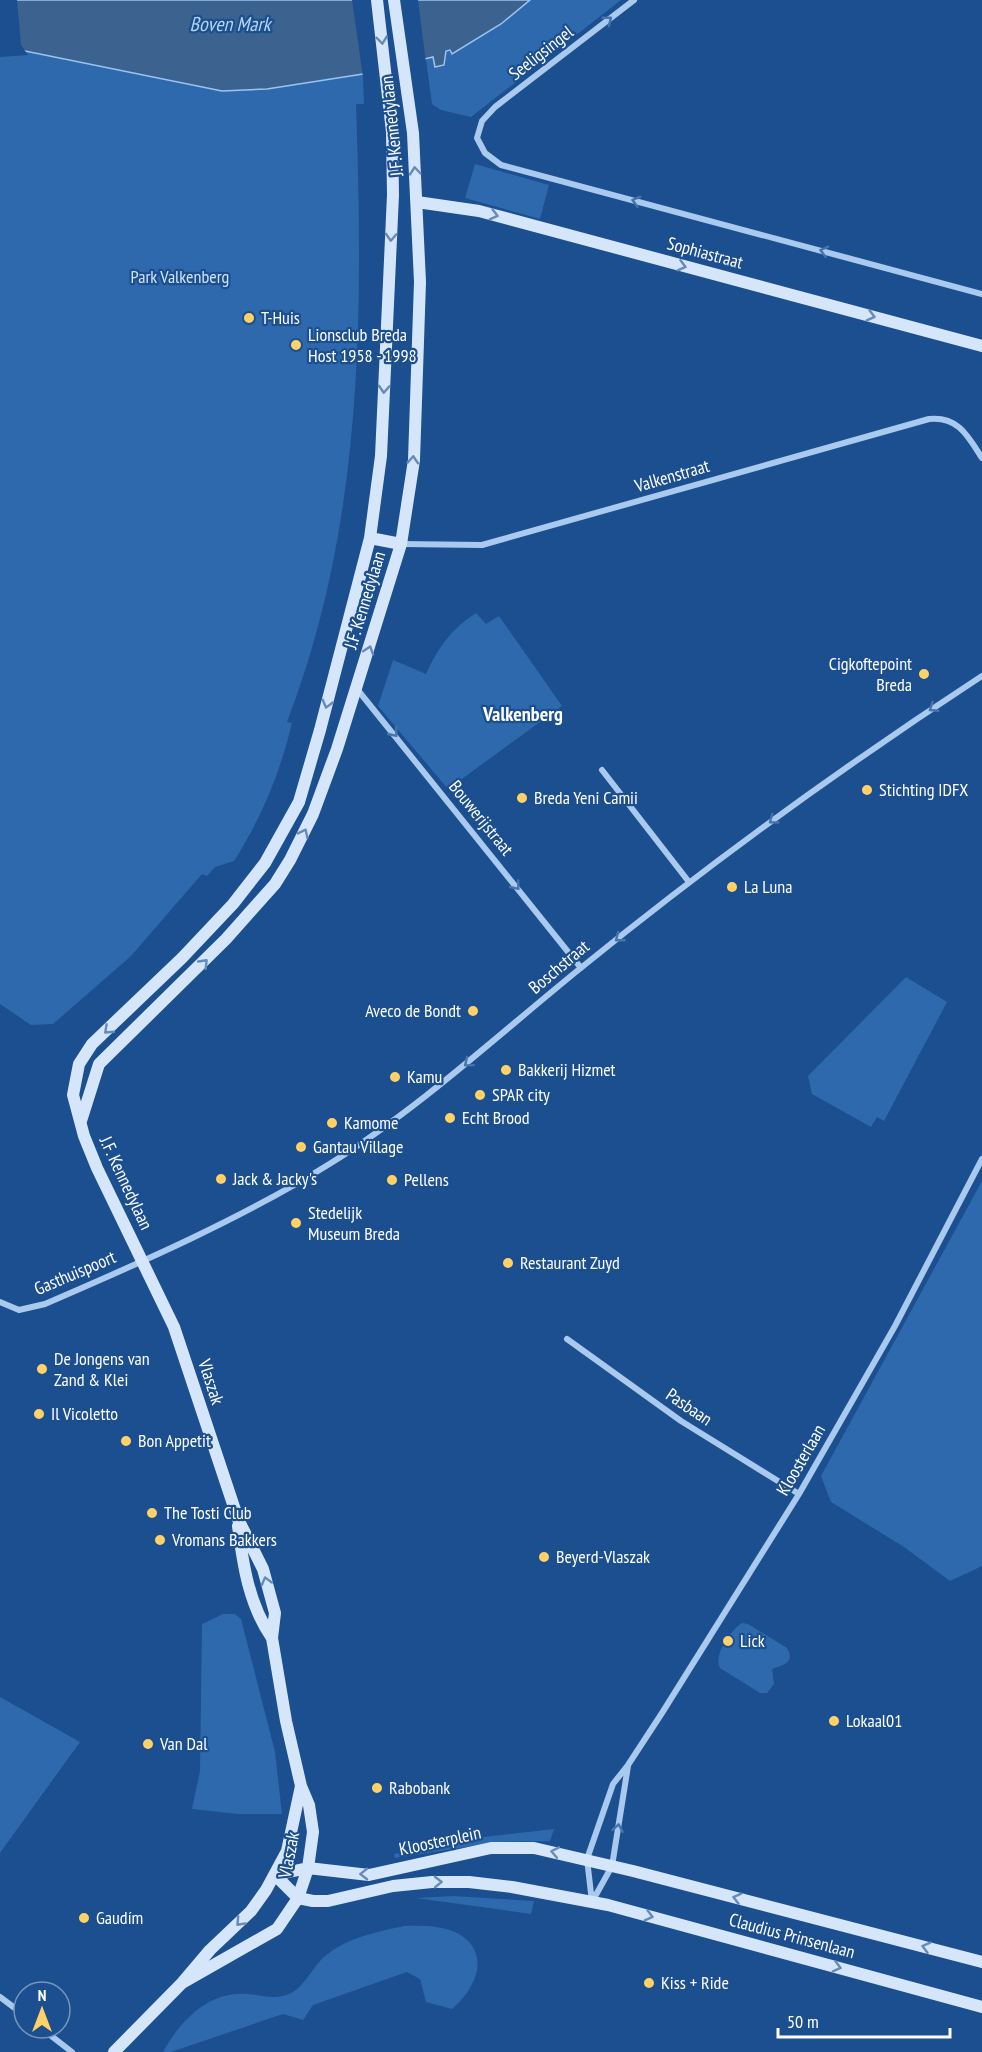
<svg xmlns="http://www.w3.org/2000/svg" width="982" height="2052" font-family="'PT Sans Narrow',sans-serif">
  <rect width="100%" height="100%" fill="#1b4f8f"/>
  <path fill="#2e69ad" d="M530,0H621L471,117L441,110L432,104L426,60L450,50L452,54L501,24Z
    M25,51L222,91L267,89L363,74L364,104H356C363,315 364,522 287,722L292,723C280,773 262,817 234,861L215,867L207,876L202,874L131,956L53,1024L31,1025L0,1004V54Z
    M475,164L549,185L540,219L465,198Z
    M476,613L486,624L499,616L562,706L448,789L378,706L393,660L426,674C437,649 452,628 476,613Z
    M906,977L947,1002L884,1121L877,1117L871,1127L812,1094L808,1076Z
    M982,1181V1566L950,1581L904,1547L831,1502L821,1476Z
    M223,1614H235L241,1619L275,1752L282,1814H238L192,1809L200,1771L202,1624Z
    M742,1623L748,1624L787,1648C795,1662 785,1665 772,1669L774,1684L767,1693H760L720,1668C713,1655 731,1630 742,1623Z
    M0,1697L80,1742L0,1853Z
    M554,1829L550,1841L500,1842L395,1858L394,1854L465,1839Z
    M453,1896L534,1901L531,1914L416,1898Z
    M404,1926C423,1925 452,1925 467,1940C490,1962 471,1993 452,2009L426,2002L420,1979L407,1972L313,2005L303,2020L283,2014L171,2052H163C181,2020 208,1991 248,1994C261,1995 276,2000 289,1994C302,1989 311,1971 320,1961C341,1939 376,1932 404,1926Z"/>
  <path fill="#3c6290" stroke="#9cc4f0" stroke-width="1.5" d="M0,0H530L501,24L452,54L450,50L446,51L444,65L435,67L433,57L363,74L267,89L222,91L25,51L0,54Z"/>
  <path fill="#1b4f8f" d="M0,0H17L21,45L28,55L0,57Z
    M352,0H418L426,63L363,77Z"/>
  <g fill="none" stroke-linecap="round" stroke-linejoin="round">
    <path stroke="#a9c9ee" stroke-width="6" d="M634,0L495,107L482,121L477,138L485,153L501,165L982,294
      M401,544L482,545L929,419C958,416 968,436 982,458
      M357,689L581,968
      M602,770L689,882
      M0,1302L19,1310L45,1304C140,1263 243,1218 331,1163C421,1107 499,1034 582,967C710,863 844,766 982,676
      M567,1339L681,1421L799,1494
      M592,1902L587,1859L613,1784L628,1765L662,1713L799,1494L895,1326L982,1159
      M592,1902L612,1866L628,1766
      M0,1997L24,2015
      M41,2028L72,2052"/>
    <path stroke="#d6e6fa" stroke-width="12" d="M417,202L479,211L982,346
      M370,538L401,544
      M81,1121L99,1064L226,939L275,884L290,860L313,814L337,749L401,544L414,460L420,282L413,133L394,0
      M238,1526C243,1565 249,1605 272,1638
      M275,1875L298,1898L313,1901H328L393,1886L432,1882H469L512,1887L608,1905L982,2007
      M275,1875L308,1868L369,1875L491,1848H534L633,1871L982,1962
      M182,1983L277,1929L298,1898L308,1868L313,1832L309,1805L301,1786L286,1721L272,1638L275,1613L263,1569L238,1519L174,1327L97,1168L84,1136L73,1095L79,1064L92,1044L182,958L233,904L265,863L299,802L320,730L370,538L381,456L393,195L392,132L377,0
      M114,2052L182,1983L210,1950L251,1911L266,1890L287,1851L301,1786"/>
  </g>
  <defs><path id="oneway-chevron" d="M-2-3.5L2.5 0L-2 3.5" fill="none" stroke-width="1.6" stroke-linecap="round" stroke-linejoin="round" transform="scale(1.5)"/></defs>
  <g stroke="#4674ac">
    <use href="#oneway-chevron" transform="translate(608 20) rotate(-38)"/>
    <use href="#oneway-chevron" transform="translate(636 201) rotate(-165)"/>
    <use href="#oneway-chevron" transform="translate(824 251) rotate(-165)"/>
    <use href="#oneway-chevron" transform="translate(933 708) rotate(147)"/>
    <use href="#oneway-chevron" transform="translate(394 733) rotate(51)"/>
    <use href="#oneway-chevron" transform="translate(773 820) rotate(144)"/>
    <use href="#oneway-chevron" transform="translate(516 886) rotate(51)"/>
    <use href="#oneway-chevron" transform="translate(619 938) rotate(142)"/>
    <use href="#oneway-chevron" transform="translate(468 1063) rotate(140)"/>
    <use href="#oneway-chevron" transform="translate(618 1828) rotate(-80)"/>
  </g>
  <g stroke="#668bba">
    <use href="#oneway-chevron" transform="translate(382 40) rotate(83)"/>
    <use href="#oneway-chevron" transform="translate(415 171) rotate(-95)"/>
    <use href="#oneway-chevron" transform="translate(494 215) rotate(15)"/>
    <use href="#oneway-chevron" transform="translate(391 237) rotate(93)"/>
    <use href="#oneway-chevron" transform="translate(682 266) rotate(15)"/>
    <use href="#oneway-chevron" transform="translate(871 316) rotate(15)"/>
    <use href="#oneway-chevron" transform="translate(384 389) rotate(93)"/>
    <use href="#oneway-chevron" transform="translate(413 460) rotate(-86)"/>
    <use href="#oneway-chevron" transform="translate(369 650) rotate(-72)"/>
    <use href="#oneway-chevron" transform="translate(327 704) rotate(105)"/>
    <use href="#oneway-chevron" transform="translate(304 833) rotate(-64)"/>
    <use href="#oneway-chevron" transform="translate(204 963) rotate(-46)"/>
    <use href="#oneway-chevron" transform="translate(108 1030) rotate(137)"/>
    <use href="#oneway-chevron" transform="translate(266 1581) rotate(-105)"/>
    <use href="#oneway-chevron" transform="translate(555 1852) rotate(-169)"/>
    <use href="#oneway-chevron" transform="translate(364 1874) rotate(179)"/>
    <use href="#oneway-chevron" transform="translate(438 1882) rotate(-1)"/>
    <use href="#oneway-chevron" transform="translate(737 1898) rotate(-165)"/>
    <use href="#oneway-chevron" transform="translate(649 1916) rotate(15)"/>
    <use href="#oneway-chevron" transform="translate(240 1922) rotate(133)"/>
    <use href="#oneway-chevron" transform="translate(926 1947) rotate(-165)"/>
    <use href="#oneway-chevron" transform="translate(837 1967) rotate(15)"/>
  </g>
  <g fill="#ffd166" stroke="#1b4f8f" stroke-width="2">
    <circle cx="249" cy="318" r="6"/>
    <circle cx="296" cy="345" r="6"/>
    <circle cx="924" cy="674" r="6"/>
    <circle cx="867" cy="790" r="6"/>
    <circle cx="522" cy="798" r="6"/>
    <circle cx="732" cy="887" r="6"/>
    <circle cx="473" cy="1011" r="6"/>
    <circle cx="506" cy="1070" r="6"/>
    <circle cx="395" cy="1077" r="6"/>
    <circle cx="480" cy="1095" r="6"/>
    <circle cx="450" cy="1118" r="6"/>
    <circle cx="332" cy="1123" r="6"/>
    <circle cx="301" cy="1147" r="6"/>
    <circle cx="221" cy="1179" r="6"/>
    <circle cx="392" cy="1180" r="6"/>
    <circle cx="296" cy="1223" r="6"/>
    <circle cx="508" cy="1263" r="6"/>
    <circle cx="42" cy="1369" r="6"/>
    <circle cx="39" cy="1414" r="6"/>
    <circle cx="126" cy="1441" r="6"/>
    <circle cx="152" cy="1513" r="6"/>
    <circle cx="160" cy="1540" r="6"/>
    <circle cx="544" cy="1557" r="6"/>
    <circle cx="728" cy="1641" r="6"/>
    <circle cx="834" cy="1721" r="6"/>
    <circle cx="148" cy="1744" r="6"/>
    <circle cx="377" cy="1788" r="6"/>
    <circle cx="84" cy="1918" r="6"/>
    <circle cx="649" cy="1983" r="6"/>
  </g>
  <g text-anchor="middle" stroke-width="4.5" stroke-linejoin="round" paint-order="stroke">
    <g font-size="18" fill="#fff" stroke="#1b4f8f">
      <text transform="translate(541 53) rotate(-38)" y="6">Seeligsingel</text>
      <text transform="translate(392 126) rotate(-96)" y="6">J.F. Kennedylaan</text>
      <text transform="translate(705 253) rotate(15)" y="6">Sophiastraat</text>
      <text transform="translate(672 476) rotate(-16)" y="6">Valkenstraat</text>
      <text transform="translate(365 600) rotate(-73)" y="6">J.F. Kennedylaan</text>
      <text transform="translate(481 818) rotate(51)" y="6">Bouwerijstraat</text>
      <text transform="translate(559 967) rotate(-40)" y="6">Boschstraat</text>
      <text transform="translate(126 1183) rotate(65)" y="6">J.F. Kennedylaan</text>
      <text transform="translate(75 1273) rotate(-23)" y="6">Gasthuispoort</text>
      <text transform="translate(211 1382) rotate(72)" y="6">Vlaszak</text>
      <text transform="translate(689 1407) rotate(34)" y="6">Pasbaan</text>
      <text transform="translate(801 1460) rotate(-60)" y="6">Kloosterlaan</text>
      <text transform="translate(440 1841) rotate(-12)" y="6">Kloosterplein</text>
      <text transform="translate(289 1855) rotate(-79)" y="6">Vlaszak</text>
      <text transform="translate(792 1936) rotate(15)" y="6">Claudius Prinsenlaan</text>
    </g>
    <g font-size="18" fill="#cfe3fa" stroke="#1b4f8f">
      <text x="180" y="283">Park Valkenberg</text>
    </g>
    <g font-size="18" fill="#fff" stroke="#1b4f8f" text-anchor="start">
      <text x="261" y="324">T-Huis</text>
      <text x="308" y="341">Lionsclub Breda<tspan x="308" dy="21">Host 1958 - 1998</tspan></text>
      <text x="912" y="670" text-anchor="end">Cigkoftepoint<tspan x="912" dy="21">Breda</tspan></text>
      <text x="879" y="796">Stichting IDFX</text>
      <text x="534" y="804">Breda Yeni Camii</text>
      <text x="744" y="893">La Luna</text>
      <text x="461" y="1017" text-anchor="end">Aveco de Bondt</text>
      <text x="518" y="1076">Bakkerij Hizmet</text>
      <text x="407" y="1083">Kamu</text>
      <text x="492" y="1101">SPAR city</text>
      <text x="462" y="1124">Echt Brood</text>
      <text x="344" y="1129">Kamome</text>
      <text x="313" y="1153">Gantau Village</text>
      <text x="233" y="1185">Jack &amp; Jacky's</text>
      <text x="404" y="1186">Pellens</text>
      <text x="308" y="1219">Stedelijk<tspan x="308" dy="21">Museum Breda</tspan></text>
      <text x="520" y="1269">Restaurant Zuyd</text>
      <text x="54" y="1365">De Jongens van<tspan x="54" dy="21">Zand &amp; Klei</tspan></text>
      <text x="51" y="1420">Il Vicoletto</text>
      <text x="138" y="1447">Bon Appetit</text>
      <text x="164" y="1519">The Tosti Club</text>
      <text x="172" y="1546">Vromans Bakkers</text>
      <text x="556" y="1563">Beyerd-Vlaszak</text>
      <text x="740" y="1647">Lick</text>
      <text x="846" y="1727">Lokaal01</text>
      <text x="160" y="1750">Van Dal</text>
      <text x="389" y="1794">Rabobank</text>
      <text x="96" y="1924">Gaudím</text>
      <text x="661" y="1989">Kiss + Ride</text>
    </g>
    <g font-size="20" font-style="italic" fill="#b5d3f5" stroke="#1b4f8f">
      <text x="230" y="31">Boven Mark</text>
    </g>
    <g font-size="20" font-weight="bold" fill="#fff" stroke="#1b4f8f">
      <text x="523" y="721">Valkenberg</text>
    </g>
  </g>
  <g transform="translate(42 2010)"><circle r="28" fill="#1b4f8f" stroke="#7695bc" stroke-width="1.5"/>
  <path d="M0-4.5L10 22L0 15L-10 22Z" fill="#ffd166"/>
  <text y="-9" font-size="16" font-weight="bold" text-anchor="middle" fill="#ffffff">N</text>
  </g>
  <path d="M778 2028v9h172v-9" fill="none" stroke="#ffffff" stroke-width="3"/>
  <text x="787" y="2028" font-size="18" fill="#ffffff" stroke="#1b4f8f" stroke-width="4.5" paint-order="stroke">50 m</text>
</svg>
